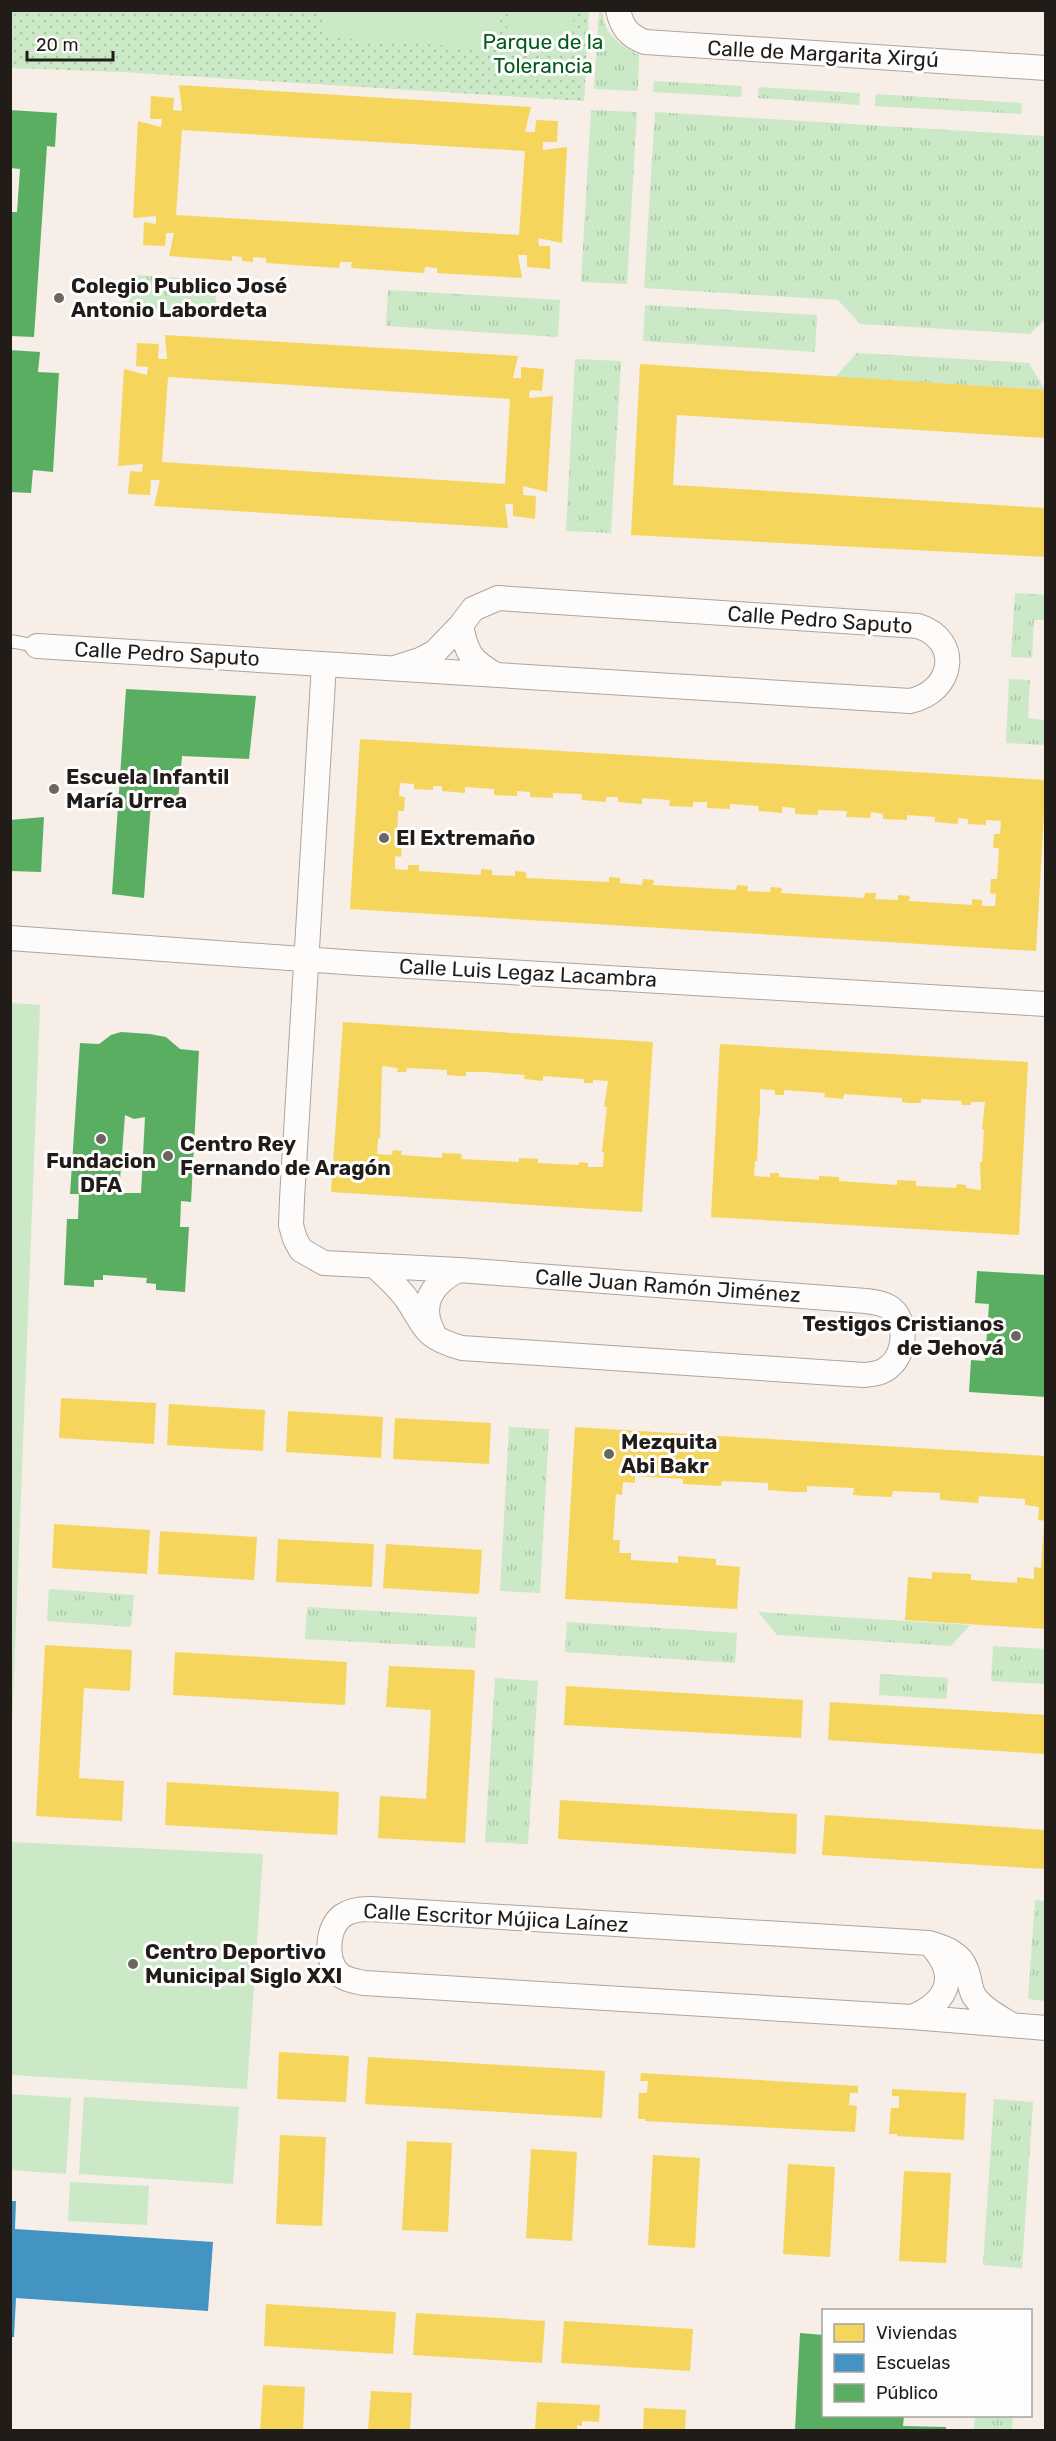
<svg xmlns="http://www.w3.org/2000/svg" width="1056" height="2441" font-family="Rubik,sans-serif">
  <defs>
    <pattern id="grass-tufts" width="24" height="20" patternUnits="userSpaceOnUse" patternTransform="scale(1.5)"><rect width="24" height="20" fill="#cbe9c6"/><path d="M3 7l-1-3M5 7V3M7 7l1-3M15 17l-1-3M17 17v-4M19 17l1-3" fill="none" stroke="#aec7a9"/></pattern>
    <pattern id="park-dots" width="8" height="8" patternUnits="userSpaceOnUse" patternTransform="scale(1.5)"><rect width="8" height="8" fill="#cbe9c6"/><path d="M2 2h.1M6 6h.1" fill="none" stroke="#aec7a9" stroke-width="1.8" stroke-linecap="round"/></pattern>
  </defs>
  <rect width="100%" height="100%" fill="#f6eee7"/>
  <path fill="url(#grass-tufts)" d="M599,11H603C602,33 621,46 639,55L638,91L594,89Z
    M654,81L742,86L741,97L653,92Z
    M759,87L860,93L859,105L758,98Z
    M876,94L1022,103L1021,114L875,106Z
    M591,110L637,112L627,284L581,282Z
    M655,112L1045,136V320L1030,334L860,324L838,300L644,288Z
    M131,275L217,280L215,315L128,310Z
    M388,290L560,300L558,337L386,326Z
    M645,305L817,315L815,352L643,341Z
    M857,353L1029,363L1045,390L835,377Z
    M575,359L621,361L611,533L566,531Z
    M1015,593L1045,595V620H1034L1032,658L1011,657Z
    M1009,679L1030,680L1028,718L1045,720V745L1006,743Z
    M509,1427L549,1429L540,1593L500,1591Z
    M49,1589L134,1595L131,1627L47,1621Z
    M307,1607L477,1617L475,1648L305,1639Z
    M758,1612L970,1625L951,1646L777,1635Z
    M567,1622L737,1633L735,1663L565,1652Z
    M993,1646L1045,1649V1684L991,1681Z
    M880,1674L948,1678L946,1699L879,1695Z
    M495,1678L538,1681L528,1844L485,1842Z
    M1035,1900L1045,1901V2001L1028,1999Z
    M994,2099L1033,2102L1022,2268L983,2265Z
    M975,2416H1013L1012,2430H974Z"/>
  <path fill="url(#park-dots)" d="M11,11H589L584,101L122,72L11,68Z"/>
  <path fill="#cbe9c6" d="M323,11H501L498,49L322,37Z
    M508,11H574L571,54L506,49Z
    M11,1003L40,1005L11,1752L10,1003Z
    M11,1842L263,1854L247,2089L11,2075Z
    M10,2094L71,2098L66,2174L11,2170Z
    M84,2097L239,2107L233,2184L79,2174Z
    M70,2182L149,2186L147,2225L68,2221Z"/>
  <path fill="#f6d55c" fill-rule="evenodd" d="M179,85L531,107L525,132H535L536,120L558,121L557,142H543V150L567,147L562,243L538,238L539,246H550V269L527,267V255H518L522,278L437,273V268L425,267L424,273L351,268L352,262H340L339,268L266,263V258L253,257V262L242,261V257L232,256V261L169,256L174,233H166L165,246L143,245L144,222L156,224V216L133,218L138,121L161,127L162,119H150L151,96L174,98L173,110L182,111ZM182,130L525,151L519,235L176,215Z
    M165,335L518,356L513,378H521V367L544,369L542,391L530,390L529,398L553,396L547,492L523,486V495L536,496L535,519L513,516V504H505L508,528L154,506L160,480H151L150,495L128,494L130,471L142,472L143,464L118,466L124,369L147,375L148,367L136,366L137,343L159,344L158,359H167ZM168,377L510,399L505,484L162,462Z
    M640,364L1046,390V438L677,415L673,485L1046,508V557L631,535Z
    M360,739L1046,780L1036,951L350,909ZM400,783L414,784V789L433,790V786H442V791L465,793V787L494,789V795L517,796V791L530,792V797L553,798V793L582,794V800L606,802V797H618V802L642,804V798L670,800L669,806L693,807V802H707V808L730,809V804L759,806L758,811L782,813V807L795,808V814L818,815V810L847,811L846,817L870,818L871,812L883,814V819L907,820V815L935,817V822L958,824V818L968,819V824L986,825V820L1001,821L1000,834H994L993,848H999L997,879H991L990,893L996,894L995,906H982V900L972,899V905L909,901L910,896L898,895V900L875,899L876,893H865L864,898L781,893L782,888L771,887L770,892L747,891L748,886L737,885L736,890L653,885L654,880L643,879L642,885L620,883V878L609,877V882L526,878V872L515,871V876L492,875V870L481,869V875L419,871V865H408V870L395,869V856L401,857L402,842H397L398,811H404L405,797L399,796Z
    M343,1022L653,1042L642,1212L331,1192ZM382,1066L398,1068L397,1072H406L407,1068L447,1070V1075L460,1076H466V1072H485L525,1075L524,1079L543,1081V1076L584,1079V1083H593V1080L608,1081L604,1107H607L602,1152H604L603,1167H588V1163L579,1162V1165L538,1163V1159L519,1158V1162L461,1159L462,1154L442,1153V1158L401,1155L402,1151L393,1150L392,1155L377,1154L378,1138L380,1139Z
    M720,1044L1028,1062L1019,1235L711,1217ZM760,1089L775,1090V1095H784V1090L825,1093L824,1097L843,1099L844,1094L902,1098V1102L908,1103H921V1099L962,1101L961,1105H971V1102H985L982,1129L984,1130L982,1162H980L981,1190L966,1188V1185L957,1184L956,1188L916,1186V1181L897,1180V1185L839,1181V1177L819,1176V1180L779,1177V1173H770V1177L754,1176L755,1161H757L759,1116H760Z
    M61,1398L156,1403L154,1444L59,1438Z
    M169,1404L265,1410L263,1451L167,1445Z
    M288,1411L383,1417L381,1458L286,1452Z
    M395,1418L491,1423L489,1464L393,1459Z
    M575,1427L1046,1456V1521L1038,1520L1039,1507L1025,1505V1499L979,1496L978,1503L940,1500V1493L893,1491L892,1497L866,1496L853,1495L854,1488L807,1486V1492H794L768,1490V1483L722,1481L721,1486L683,1484V1479L635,1476V1483L623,1482L622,1495L616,1494L613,1540H620L619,1553H631V1560L678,1563V1556L704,1558L716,1559V1565L740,1567L737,1609L565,1599Z
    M1044,1523H1046V1629L905,1620L908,1577L932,1579V1572L971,1574V1580L1017,1583V1577L1034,1579V1567L1041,1568Z
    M54,1524L150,1530L147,1574L52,1568Z
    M160,1531L257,1537L254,1580L158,1574Z
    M278,1539L374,1544L372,1587L276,1582Z
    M386,1544L482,1550L479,1594L383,1588Z
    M45,1645L132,1650L130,1691L84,1688L79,1778L124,1781L122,1821L36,1816Z
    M175,1652L347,1662L345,1705L173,1695Z
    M389,1666L475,1670L465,1843L378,1838L380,1796L426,1799L431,1710L386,1707Z
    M566,1686L803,1700L801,1738L564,1725Z
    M830,1702L1046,1715V1754L828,1740Z
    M167,1782L339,1792L337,1835L165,1825Z
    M560,1800L797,1814L796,1854L558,1839Z
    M825,1815L1046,1830V1869L822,1855Z
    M279,2052L349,2056L346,2102L277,2099Z
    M368,2057L605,2071L602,2118L365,2104Z
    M641,2073L858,2086V2093H850L849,2105L857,2106L855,2132L645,2121V2119H638L639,2093H647L648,2081H640Z
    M892,2089L966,2093L964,2140L897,2136V2134H889L891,2108H899V2096H892Z
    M280,2135L326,2137L322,2226L276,2224Z
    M407,2141L452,2143L448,2232L402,2230Z
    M531,2149L577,2152L572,2241L526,2238Z
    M653,2155L700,2158L695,2248L648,2245Z
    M788,2164L835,2167L830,2257L783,2254Z
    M904,2171L951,2173L946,2263L899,2261Z
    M266,2304L396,2312L393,2354L264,2346Z
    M416,2313L545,2321L542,2363L413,2355Z
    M564,2321L693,2329L690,2371L561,2363Z
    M263,2385L305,2387L303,2430H260Z
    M371,2391L412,2393L410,2430H368Z
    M537,2402L600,2405L599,2422L582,2421V2426L577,2425V2430H535Z
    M644,2408L686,2410L685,2430H643Z"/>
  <path fill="#4393c3" d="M10,2201H16L15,2229L213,2242L208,2311L16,2298L14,2337H10Z"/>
  <path fill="#5aae61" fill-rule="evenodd" d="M10,110L57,113L55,147L47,146L34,337L10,336V212H17L20,169L10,168Z
    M10,350L40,352L38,372L59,373L53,472L33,470L31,493L10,492Z
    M126,689L256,696L249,759L182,756L178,802H151L144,898L112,894Z
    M44,817L41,872L10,871V820Z
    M121,1032L150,1034L166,1037L180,1049L199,1051L191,1202L181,1201L180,1227H189L185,1292L156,1290V1284L146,1283L147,1278L103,1275V1280H94V1287L64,1285L67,1219H78L79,1194H70L80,1043L99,1044L111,1035ZM125,1115L134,1119L145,1117L141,1193H119Z
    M977,1271L1046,1275L1044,1345H1046V1397L969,1392L971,1360L985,1361L989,1304L975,1303Z
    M800,2333L824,2335V2416H904L903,2426L946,2427V2430H795Z"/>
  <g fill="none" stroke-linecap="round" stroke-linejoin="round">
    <g stroke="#aba5a0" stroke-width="14">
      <path id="service" d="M10,641L37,646"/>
    </g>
    <g stroke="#aba5a0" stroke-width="26">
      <path id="minor" d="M618,10C622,28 629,36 645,42L1046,68
        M461,625C466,653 471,661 496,675
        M37,646L910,701C954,692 962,640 918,626L498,598L473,609L461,625L435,652L420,660L395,668
        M324,664L292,1199L291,1225L295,1239L301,1250L324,1263L459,1270L866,1301C874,1302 882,1303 889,1307C908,1319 906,1353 890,1366C883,1373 874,1374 864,1375L462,1348C422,1337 426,1327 406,1298C397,1286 387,1277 376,1267
        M10,938L358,963L1046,1004
        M433,1332C418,1304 433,1282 459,1270
        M912,2017C950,2001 959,1974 929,1943
        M1012,2025C999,2017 983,2009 974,1996C969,1987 970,1978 966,1969C961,1953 943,1947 929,1943L370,1909C360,1909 350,1910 342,1916C327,1928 325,1959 338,1973C345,1980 355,1981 364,1983L912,2017L1046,2028"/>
    </g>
    <use href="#service" stroke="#fefcfb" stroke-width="12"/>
    <use href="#minor" stroke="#fefcfb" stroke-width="24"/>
  </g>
  <g fill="#6c6660" stroke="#fdfdfd" stroke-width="2">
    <circle cx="59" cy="298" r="6"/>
    <circle cx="54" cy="789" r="6"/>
    <circle cx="384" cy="838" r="6"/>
    <circle cx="101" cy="1139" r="6"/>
    <circle cx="168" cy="1156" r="6"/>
    <circle cx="1016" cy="1336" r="6"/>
    <circle cx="609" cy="1454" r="6"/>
    <circle cx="133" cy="1964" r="6"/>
  </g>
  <g text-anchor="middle" stroke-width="6" stroke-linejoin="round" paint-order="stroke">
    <g font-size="21" fill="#035b1a" stroke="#fdfdfd">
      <text x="543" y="49">Parque de la<tspan x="543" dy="24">Tolerancia</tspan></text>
    </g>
    <g font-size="21" fill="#211c18" stroke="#fdfdfd">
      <text transform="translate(823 54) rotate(3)" y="7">Calle de Margarita Xirgú</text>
      <text transform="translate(820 620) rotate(4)" y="7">Calle Pedro Saputo</text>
      <text transform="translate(167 654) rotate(3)" y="7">Calle Pedro Saputo</text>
      <text transform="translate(528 973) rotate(3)" y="7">Calle Luis Legaz Lacambra</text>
      <text transform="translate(668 1286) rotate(4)" y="7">Calle Juan Ramón Jiménez</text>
      <text transform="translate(496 1918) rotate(3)" y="7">Calle Escritor Mújica Laínez</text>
    </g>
    <g font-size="21" font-weight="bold" fill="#211c18" stroke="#fdfdfd" text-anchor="start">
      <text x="71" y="293">Colegio Publico José<tspan x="71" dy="24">Antonio Labordeta</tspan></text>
      <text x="66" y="784">Escuela Infantil<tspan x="66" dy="24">María Urrea</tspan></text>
      <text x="396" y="845">El Extremaño</text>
      <text x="180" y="1151">Centro Rey<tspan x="180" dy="24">Fernando de Aragón</tspan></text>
      <text x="101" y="1168" text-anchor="middle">Fundacion<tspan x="101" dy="24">DFA</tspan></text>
      <text x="1004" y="1331" text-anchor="end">Testigos Cristianos<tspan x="1004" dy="24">de Jehová</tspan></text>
      <text x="621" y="1449">Mezquita<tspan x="621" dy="24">Abi Bakr</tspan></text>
      <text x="145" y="1959">Centro Deportivo<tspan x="145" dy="24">Municipal Siglo XXI</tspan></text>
    </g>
  </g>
  <rect width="1056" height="2441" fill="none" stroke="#211c18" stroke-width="24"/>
  <rect x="822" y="2309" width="210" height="108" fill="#fdfdfd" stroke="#a5a3a1" stroke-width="1.5"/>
  <rect x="834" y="2324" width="30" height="18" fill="#f6d55c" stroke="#a5a3a1" stroke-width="1.5"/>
  <text x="876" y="2339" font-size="18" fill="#211c18">Viviendas</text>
  <rect x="834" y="2354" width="30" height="18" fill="#4393c3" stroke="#a5a3a1" stroke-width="1.5"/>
  <text x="876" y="2369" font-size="18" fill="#211c18">Escuelas</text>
  <rect x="834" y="2384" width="30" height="18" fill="#5aae61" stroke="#a5a3a1" stroke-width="1.5"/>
  <text x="876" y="2399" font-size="18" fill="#211c18">Público</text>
  <path d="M27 51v9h86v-9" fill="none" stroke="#211c18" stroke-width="3"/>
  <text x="36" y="51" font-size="18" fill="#211c18" stroke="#fdfdfd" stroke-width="4.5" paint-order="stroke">20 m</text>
</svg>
